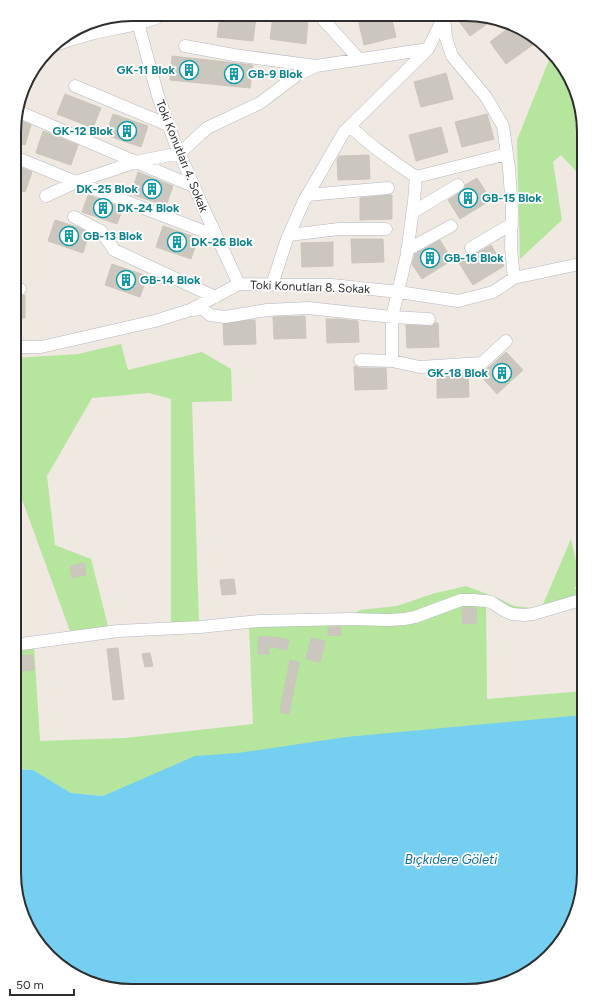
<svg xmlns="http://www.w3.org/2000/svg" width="598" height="1005" font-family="Figtree,sans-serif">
  <rect width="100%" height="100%" fill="#efe9e1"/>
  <path fill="#b6e59e" d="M551,55L575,87L584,132V180L561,155L553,162L562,220L520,259L517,140Z
    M121,344L128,370L202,352L231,369L232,401L192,402L199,622L171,623V399L149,393L92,398L47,476L55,545L91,559L108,626L70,631L15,480V358L78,354Z
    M571,539C574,553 582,578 574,589L584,587V595L541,609L516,610L488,599L404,615H353L360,610L397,606L432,594L466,586L500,599L514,606L541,609Z
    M468,604L486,605L487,699L584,691V881L560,945L511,982L466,991L125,787L103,796L71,793L33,770L14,769V649L34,646L40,741L125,738L253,724L249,627L444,610Z"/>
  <path fill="#75cff0" d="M572,716H584V881L560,945L511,982L466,991L117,990L60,966L23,918L14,873V769L33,770L71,793L103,796L195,756L238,753L346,737Z"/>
  <path fill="#cbc7bf" stroke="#cbc5ba" d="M220,15L256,18L253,41L217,37Z
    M273,16L308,20L306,44L270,39Z
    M372,16H391L396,37L364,45L358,19Z
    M455,16H489L494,19L470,36Z
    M511,26L526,33L534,44L506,64L490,42Z
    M172,56L253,65L250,88L170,80Z
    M446,73L453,99L421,107L414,82Z
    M65,94L101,108L93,128L57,114Z
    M113,114L148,126L141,147L106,135Z
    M487,114L494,139L462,147L455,122Z
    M15,118L31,125L25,145L15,142Z
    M441,127L448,152L416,161L409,135Z
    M43,131L78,145L71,165L36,153Z
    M369,155L370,179L338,180L337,159L339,156Z
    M15,165L32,172L25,192L15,188Z
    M138,172L173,186L166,206L131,194Z
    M477,178L491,200L460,219L448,200L462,191L465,188V185Z
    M88,195L123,208L117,224L82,212Z
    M389,195H392V219L360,220V198Z
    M55,220L77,227L89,233L83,253L48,241Z
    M163,226L198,238L191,259L156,247Z
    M351,239H383L384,262L352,263Z
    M440,240L452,260L422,279L412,264L415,254Z
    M333,242V266L302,267L301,243Z
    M491,245L504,266L473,285L459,263Z
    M112,264L147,276L140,297L105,285Z
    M25,295V318H15V296H20Z
    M305,316L306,338L274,339L273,317Z
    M326,319H337L358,321L359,342L327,343Z
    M250,320H255L256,344L224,345L223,324Z
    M435,323H438L439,347L407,348L406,325L429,326H432Z
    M506,352L523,370L497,394L480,375Z
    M354,366L360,368H386L387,389L355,390Z
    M468,373L469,397L437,398V374Z
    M84,563L86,575L72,578L70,566Z
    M234,579L236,594L222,595L220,580Z
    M462,608H476L477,623L463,624Z
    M328,627H341L340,636L328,635Z
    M258,637H274L289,640L287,650L269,646V654H258Z
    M311,638L325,641L320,662L306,659Z
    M118,648L124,699L113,700L107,649Z
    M150,653L153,666L145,667L142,654Z
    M32,655L34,670L21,671L20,656Z
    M290,660L299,662L289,714L280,712Z"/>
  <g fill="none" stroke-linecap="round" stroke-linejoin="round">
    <g stroke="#b4b7c1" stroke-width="13">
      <path id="minor" d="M319,15L359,59
        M444,17L446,38L452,56L486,97L503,126L509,168L512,210L511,248L514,278
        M138,23L158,96L175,143L202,205L239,284
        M52,46C65,42 78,37 91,34C111,28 147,25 163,14
        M185,46L234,55L316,66
        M75,86L168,125
        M17,111L136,162L193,186
        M350,126C369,145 393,161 416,177L507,154
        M15,157L76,182L216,236
        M307,195L388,188
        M46,196L76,182L136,162L180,153L207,128L260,103L297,75L316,66L428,49
        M413,212L458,185
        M74,217L101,231L114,250L215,297
        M289,235L339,229H386
        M471,248L512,224
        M407,250L451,226
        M272,285L287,239L304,201L344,132L428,49L444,16
        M15,289H20
        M192,310L203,309L210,315L225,317L267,310L308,308L392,317L429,319
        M15,347H41L155,321L190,310L239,284L332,285L399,292L458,301L493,292L514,278L584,263
        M360,360L392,361L420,367L482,363L506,341
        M392,361V317L407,254L414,201L416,177
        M14,645L118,631L200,627L259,621L349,619L388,620L404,619L415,617L461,600H473L486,601L491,602L505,611L512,614L524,615L533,614L584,599"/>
    </g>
    <use href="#minor" stroke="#fff" stroke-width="12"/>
  </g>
  <defs>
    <g id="building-ring" transform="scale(1)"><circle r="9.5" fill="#fff" stroke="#0f9aa8" stroke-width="1.5"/><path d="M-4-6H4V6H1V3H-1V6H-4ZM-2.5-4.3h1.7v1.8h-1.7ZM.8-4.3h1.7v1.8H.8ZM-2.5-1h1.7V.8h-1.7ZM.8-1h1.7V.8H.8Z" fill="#0f9aa8"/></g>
  </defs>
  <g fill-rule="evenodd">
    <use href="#building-ring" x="189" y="70"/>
    <use href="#building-ring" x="234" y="74"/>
    <use href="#building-ring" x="127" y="131"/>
    <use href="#building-ring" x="152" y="189"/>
    <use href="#building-ring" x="468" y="198"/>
    <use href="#building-ring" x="103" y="208"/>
    <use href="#building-ring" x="69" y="236"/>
    <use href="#building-ring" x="177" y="242"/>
    <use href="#building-ring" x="430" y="258"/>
    <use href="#building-ring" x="126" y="280"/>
    <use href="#building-ring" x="502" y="373"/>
  </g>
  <g text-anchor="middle" stroke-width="3.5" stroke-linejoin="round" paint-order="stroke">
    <g font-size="12" font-weight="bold" fill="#0d838f" stroke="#fff" text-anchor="start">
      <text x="175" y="74" text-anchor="end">GK-11 Blok</text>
      <text x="248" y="78">GB-9 Blok</text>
      <text x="113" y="135" text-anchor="end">GK-12 Blok</text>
      <text x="138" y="193" text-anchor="end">DK-25 Blok</text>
      <text x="482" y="202">GB-15 Blok</text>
      <text x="117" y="212">DK-24 Blok</text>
      <text x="83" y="240">GB-13 Blok</text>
      <text x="191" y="246">DK-26 Blok</text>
      <text x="444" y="262">GB-16 Blok</text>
      <text x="140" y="284">GB-14 Blok</text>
      <text x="488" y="377" text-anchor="end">GK-18 Blok</text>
    </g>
    <g font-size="12" fill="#2e2e2e" stroke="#fff">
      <text transform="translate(182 156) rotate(68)" y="4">Toki Konutları 4. Sokak</text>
      <text transform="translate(310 287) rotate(2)" y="4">Toki Konutları 8. Sokak</text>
    </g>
    <g font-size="13" font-style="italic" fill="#0d6fa3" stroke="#fff">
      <text x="451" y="864">Bıçkıdere Göleti</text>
    </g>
  </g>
  <path d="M0 0H598V1005H0ZM132 21H466A111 111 0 0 1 577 132V873A111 111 0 0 1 466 984H132A111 111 0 0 1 21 873V132A111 111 0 0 1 132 21Z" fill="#fff" fill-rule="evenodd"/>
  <path fill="none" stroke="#2e2e2e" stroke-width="2" d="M132 21H466A111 111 0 0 1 577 132V873A111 111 0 0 1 466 984H132A111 111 0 0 1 21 873V132A111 111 0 0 1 132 21Z"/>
  <path d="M10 989v6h64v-6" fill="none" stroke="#2e2e2e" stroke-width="2"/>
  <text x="16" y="989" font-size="12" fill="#2e2e2e" stroke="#ffffff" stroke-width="3" paint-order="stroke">50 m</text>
</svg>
